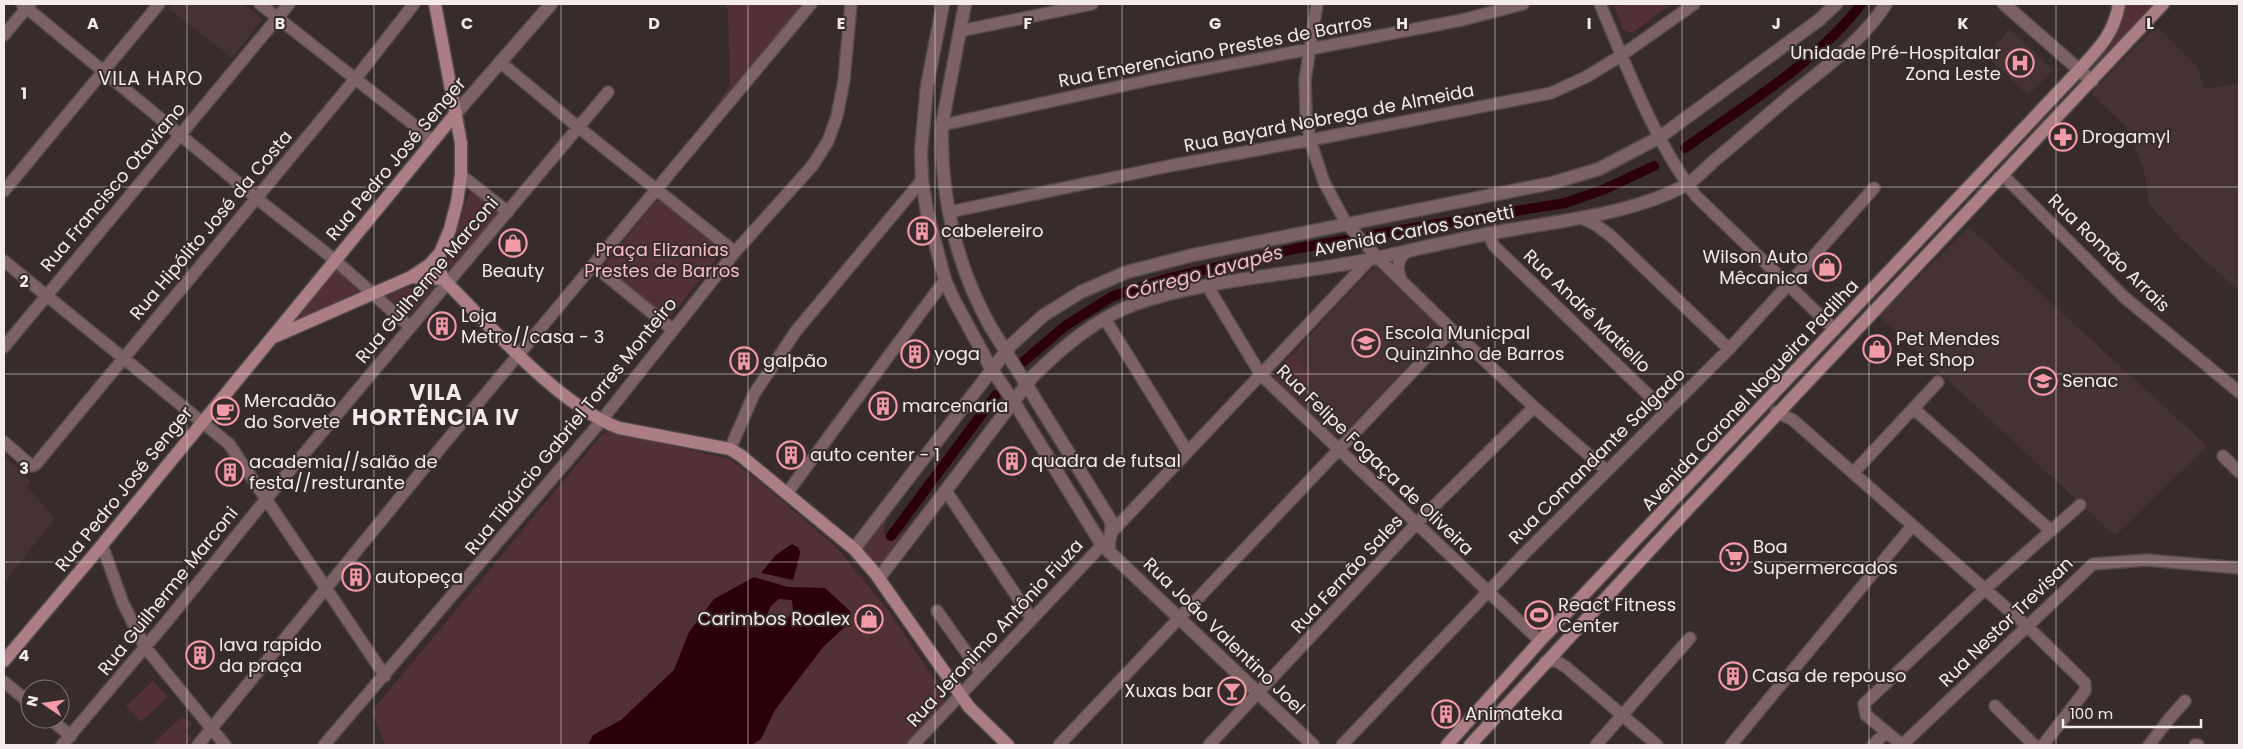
<svg xmlns="http://www.w3.org/2000/svg" width="2243" height="749" font-family="Poppins,sans-serif">
  <rect width="100%" height="100%" fill="#372b2c"/>
  <path fill="#453235" d="M172,4H243L263,19L232,58L168,8Z
    M2156,26L2199,68L2203,89L2239,84V291L2180,238L2149,204L2144,170L2127,128L2091,93Z
    M2010,29L2053,70L2028,95L1986,56Z
    M1969,227L2207,446L2115,536L1879,316Z
    M1378,265L1441,329L1343,435L1338,436L1334,435L1294,397L1313,375L1292,354L1375,266Z
    M4,455L31,482L27,487L55,518L4,583Z"/>
  <path fill="#523136" d="M724,4H803L702,125L730,85L728,11Z
    M1619,4H1665L1668,7L1632,33L1623,30L1615,7Z
    M2125,4H2156L2090,74L2086,71C2107,47 2119,36 2125,4Z
    M470,189L498,210L499,213L452,270L448,265L449,258Z
    M658,201L662,202L719,248L721,253L670,317L667,318L609,272L606,263L655,202Z
    M334,267L359,292L289,324Z
    M422,285L433,289L408,317L387,296L399,290Z
    M1292,354L1314,375L1294,397L1274,378L1276,371Z
    M606,432H613L730,459L765,486L837,548L888,610L945,695L944,703L905,745H385L372,711L600,437Z
    M887,515L883,533L887,540L895,537L906,530L888,557L878,563C846,555 875,528 887,515Z
    M153,681L168,697L141,722L126,706Z
    M183,716L191,724L185,731L192,739L185,745H157L155,742Z"/>
  <path fill="#2c000b" fill-rule="evenodd" d="M792,544L799,548L800,554L793,580L761,573L776,555Z
    M754,577L788,587L825,588L850,611L847,625L823,647L775,710L761,739L752,745H588L593,735L621,720L674,670L689,632L714,599ZM779,599L792,600L793,610L788,618L776,623L768,619C766,610 772,604 779,599Z"/>
  <g fill="none" stroke-linecap="round" stroke-linejoin="round">
    <path stroke="#2c000b" stroke-width="10" d="M1685,148C1743,106 1819,61 1861,4
      M1371,235L1565,203L1605,189L1654,166
      M1023,362L1065,326L1113,296L1169,278L1294,249L1346,240
      M891,536L996,395"/>
    <g stroke="#554a4b" stroke-width="14">
      <path id="minor" d="M22,4L260,201L335,260L410,327
        M260,4L423,132L427,137L429,146
        M1317,4L1305,80L1306,113L1310,140L1324,182L1346,223L1377,257L1452,330L1534,407L1607,471
        M1600,4C1628,69 1653,139 1696,196L1835,330
        M960,31L1092,4
        M4,35L30,4
        M500,62L578,127L735,252
        M942,125L1158,78L1462,20L1523,4
        M461,175L508,212
        M2003,175L2125,298L2239,392
        M4,191L159,4
        M949,212L1174,165L1316,139L1551,93L1586,77L1622,55L1694,4
        M1581,218L1596,225L1611,236L1729,349
        M1488,233L1494,246L1665,411
        M4,261L229,444L385,676
        M593,265L673,330
        M1401,280C1396,268 1397,258 1409,250
        M1208,287L1261,375L1540,641
        M1105,319L1187,451
        M4,347L289,4
        M1914,409L2050,530
        M1776,412L1793,420L2029,628L2085,683V691L2043,745
        M4,442L28,463L32,466L36,464L356,78L414,4
        M730,449L754,394L796,331L922,180
        M2223,456L2239,472
        M1853,473L1938,382
        M946,491L1032,619
        M787,493L945,280
        M2080,505L1984,590L1864,704L1866,715L1902,745L2093,564L2147,560L2239,568
        M1110,534L1370,259
        M102,545L123,603L145,647L225,745
        M937,611L981,673
        M1545,662L1556,661L1566,667L1657,745
        M4,682L30,703
        M1995,706L2034,745
        M50,719L71,736
        M62,745L168,620L271,493L608,92
        M198,745L443,445L811,4
        M324,745L597,426L735,252L813,165L828,141L837,116L844,80L851,4
        M913,745L1102,545
        M1059,745L1452,330
        M1209,745L1417,523L1534,407
        M1342,745L1524,554L1729,349L1788,285L1874,188
        M1596,745L1690,638
        M1731,745L1912,526
        M1873,745L1886,732
        M2149,745L2169,719L2185,701
        M2195,745H2198"/>
    </g>
    <g stroke="#554a4b" stroke-width="15">
      <path id="tertiary" d="M943,4L927,86L921,151L922,180L927,212L945,280L953,298L992,370L1014,402L1102,545L1313,745
        M965,4L942,125C940,195 956,265 990,326L1111,521C1114,533 1106,540 1110,553
        M2004,4L2092,81
        M456,113L551,4
        M854,549L1011,345L1044,315L1081,292L1127,272L1193,255L1552,183L1599,169L1660,137L1819,20L1836,4
        M879,578L1033,376C1063,347 1095,319 1135,304C1206,279 1293,275 1367,260C1414,250 1461,238 1509,230C1566,220 1634,213 1686,185C1696,179 1706,168 1715,160C1739,140 1762,120 1785,100C1821,70 1860,44 1886,4"/>
    </g>
    <g stroke="#554a4b" stroke-width="15">
      <path id="secondary" d="M440,253C438,264 439,275 447,283C492,328 559,405 619,428L730,449L740,455L854,549L875,573L969,707L1008,745
        M411,277L443,279
        M274,337L411,277L429,265L440,253L450,229L457,202L461,175V143L435,4
        M4,661L102,545L456,113
        M1447,745L1540,641L2079,70C2099,48 2114,34 2119,4
        M1470,745L1688,509L2163,4"/>
    </g>
    <use href="#minor" stroke="#7d6265" stroke-width="11"/>
    <use href="#tertiary" stroke="#7d6265" stroke-width="12"/>
    <use href="#secondary" stroke="#aa7e84" stroke-width="12"/>
  </g>
  <path fill="none" stroke="#f3ebec" stroke-width="1" stroke-opacity="0.55" d="M187,4V745M374,4V745M561,4V745M748,4V745M935,4V745M1122,4V745M1308,4V745M1495,4V745M1682,4V745M1869,4V745M2056,4V745M4,187H2239M4,374H2239M4,562H2239"/>
  <defs>
    <g id="hospital-ring" transform="scale(1.4375)"><circle r="9.5" fill="#372b2c" stroke="#f39aa9" stroke-width="1.5"/><path d="M-5-5h3v3.5h4V-5h3V5h-3V1.5h-4V5h-3Z" fill="#f39aa9"/></g>
    <g id="pharmacy-ring" transform="scale(1.4375)"><circle r="9.5" fill="#372b2c" stroke="#f39aa9" stroke-width="1.5"/><path d="M-2-6h4v4h4v4h-4v4h-4v-4h-4v-4h4Z" fill="#f39aa9"/></g>
    <g id="building-ring" transform="scale(1.4375)"><circle r="9.5" fill="#372b2c" stroke="#f39aa9" stroke-width="1.5"/><path d="M-4-6H4V6H1V3H-1V6H-4ZM-2.5-4.3h1.7v1.8h-1.7ZM.8-4.3h1.7v1.8H.8ZM-2.5-1h1.7V.8h-1.7ZM.8-1h1.7V.8H.8Z" fill="#f39aa9"/></g>
    <g id="shop-ring" transform="scale(1.4375)"><circle r="9.5" fill="#372b2c" stroke="#f39aa9" stroke-width="1.5"/><path d="M-5-2.5h2.3a2.7 3.5 0 0 1 5.4 0H5L5.5 6h-11ZM-1.5-2.5h3a1.5 2.3 0 0 0-3 0Z" fill="#f39aa9"/></g>
    <g id="school-ring" transform="scale(1.4375)"><circle r="9.5" fill="#372b2c" stroke="#f39aa9" stroke-width="1.5"/><path d="M0-5L7-2L0 1L-7-2ZM-4 1L0 2.5L4 1V4Q0 6-4 4Z" fill="#f39aa9"/></g>
    <g id="cafe-ring" transform="scale(1.4375)"><circle r="9.5" fill="#372b2c" stroke="#f39aa9" stroke-width="1.5"/><path d="M-5.5-4.5H6V0H3Q3 3.5 0 3.5H-2.5Q-5.5 3.5-5.5 0ZM3-3.2v2h1.7v-2ZM-6 4.5H4V6H-6Z" fill="#f39aa9"/></g>
    <g id="supermarket-ring" transform="scale(1.4375)"><circle r="9.5" fill="#372b2c" stroke="#f39aa9" stroke-width="1.5"/><path d="M-6-5.5h2.5l.6 2H6L4.5 2H-2.5L-4.4-4H-6ZM-1.5 3.2a1.3 1.3 0 1 0 .1 0ZM3 3.2a1.3 1.3 0 1 0 .1 0Z" fill="#f39aa9"/></g>
    <g id="stadium-ring" transform="scale(1.4375)"><circle r="9.5" fill="#372b2c" stroke="#f39aa9" stroke-width="1.5"/><path d="M0-5a6.5 5 0 1 0 0 10a6.5 5 0 1 0 0-10ZM-3.5-1.8h7v3.6h-7Z" fill="#f39aa9"/></g>
    <g id="bar-ring" transform="scale(1.4375)"><circle r="9.5" fill="#372b2c" stroke="#f39aa9" stroke-width="1.5"/><path d="M-6-5H6L.8 .8V4.5H3.5V6h-7V4.5H-.8V.8Z" fill="#f39aa9"/></g>
  </defs>
  <g fill-rule="evenodd">
    <use href="#hospital-ring" x="2020" y="63"/>
    <use href="#pharmacy-ring" x="2063" y="137"/>
    <use href="#building-ring" x="922" y="231"/>
    <use href="#shop-ring" x="513" y="243"/>
    <use href="#shop-ring" x="1827" y="267"/>
    <use href="#building-ring" x="442" y="326"/>
    <use href="#school-ring" x="1366" y="343"/>
    <use href="#shop-ring" x="1877" y="349"/>
    <use href="#building-ring" x="915" y="354"/>
    <use href="#building-ring" x="744" y="361"/>
    <use href="#school-ring" x="2043" y="381"/>
    <use href="#building-ring" x="883" y="406"/>
    <use href="#cafe-ring" x="225" y="411"/>
    <use href="#building-ring" x="791" y="455"/>
    <use href="#building-ring" x="1012" y="461"/>
    <use href="#building-ring" x="230" y="472"/>
    <use href="#supermarket-ring" x="1734" y="557"/>
    <use href="#building-ring" x="356" y="577"/>
    <use href="#stadium-ring" x="1539" y="615"/>
    <use href="#shop-ring" x="869" y="619"/>
    <use href="#building-ring" x="200" y="655"/>
    <use href="#building-ring" x="1733" y="676"/>
    <use href="#bar-ring" x="1232" y="691"/>
    <use href="#building-ring" x="1446" y="714"/>
  </g>
  <g text-anchor="middle" stroke-width="4" stroke-linejoin="round" paint-order="stroke">
    <g font-size="18" fill="#f3ebec" stroke="#372b2c">
      <text transform="translate(1215 51) rotate(-11)" y="6">Rua Emerenciano Prestes de Barros</text>
      <text transform="translate(1329 118) rotate(-11)" y="6">Rua Bayard Nobrega de Almeida</text>
      <text transform="translate(396 159) rotate(-50)" y="6">Rua Pedro José Senger</text>
      <text transform="translate(113 187) rotate(-50)" y="6">Rua Francisco Otaviano</text>
      <text transform="translate(211 225) rotate(-50)" y="6">Rua Hipólito José da Costa</text>
      <text transform="translate(1414 231) rotate(-11)" y="6">Avenida Carlos Sonetti</text>
      <text transform="translate(2109 253) rotate(44)" y="6">Rua Romão Arrais</text>
      <text transform="translate(427 280) rotate(-50)" y="6">Rua Guilherme Marconi</text>
      <text transform="translate(1587 311) rotate(44)" y="6">Rua André Matiello</text>
      <text transform="translate(1750 395) rotate(-47)" y="6">Avenida Coronel Nogueira Padilha</text>
      <text transform="translate(571 426) rotate(-51)" y="6">Rua Tibúrcio Gabriel Torres Monteiro</text>
      <text transform="translate(1597 456) rotate(-45)" y="6">Rua Comandante Salgado</text>
      <text transform="translate(1375 460) rotate(44)" y="6">Rua Felipe Fogaça de Oliveira</text>
      <text transform="translate(124 489) rotate(-51)" y="6">Rua Pedro José Senger</text>
      <text transform="translate(1347 574) rotate(-47)" y="6">Rua Fernão Sales</text>
      <text transform="translate(168 591) rotate(-51)" y="6">Rua Guilherme Marconi</text>
      <text transform="translate(2006 622) rotate(-44)" y="6">Rua Nestor Trevisan</text>
      <text transform="translate(995 633) rotate(-47)" y="6">Rua Jeronimo Antônio Fiuza</text>
      <text transform="translate(1224 636) rotate(44)" y="6">Rua João Valentino Joel</text>
    </g>
    <g font-size="18" fill="#f3ebec" stroke="#372b2c" text-anchor="start">
      <text x="2001" y="59" text-anchor="end">Unidade Pré-Hospitalar<tspan x="2001" dy="21">Zona Leste</tspan></text>
      <text x="2082" y="143">Drogamyl</text>
      <text x="941" y="237">cabelereiro</text>
      <text x="1808" y="263" text-anchor="end">Wilson Auto<tspan x="1808" dy="21">Mêcanica</tspan></text>
      <text x="513" y="277" text-anchor="middle">Beauty</text>
      <text x="461" y="322">Loja<tspan x="461" dy="21">Metro//casa - 3</tspan></text>
      <text x="1385" y="339">Escola Municpal<tspan x="1385" dy="21">Quinzinho de Barros</tspan></text>
      <text x="1896" y="345">Pet Mendes<tspan x="1896" dy="21">Pet Shop</tspan></text>
      <text x="934" y="360">yoga</text>
      <text x="763" y="367">galpão</text>
      <text x="2062" y="387">Senac</text>
      <text x="244" y="407">Mercadão<tspan x="244" dy="21">do Sorvete</tspan></text>
      <text x="902" y="412">marcenaria</text>
      <text x="810" y="461">auto center - 1</text>
      <text x="1031" y="467">quadra de futsal</text>
      <text x="249" y="468">academia//salão de<tspan x="249" dy="21">festa//resturante</tspan></text>
      <text x="1753" y="553">Boa<tspan x="1753" dy="21">Supermercados</tspan></text>
      <text x="375" y="583">autopeça</text>
      <text x="1558" y="611">React Fitness<tspan x="1558" dy="21">Center</tspan></text>
      <text x="850" y="625" text-anchor="end">Carimbos Roalex</text>
      <text x="219" y="651">lava rapido<tspan x="219" dy="21">da praça</tspan></text>
      <text x="1752" y="682">Casa de repouso</text>
      <text x="1213" y="697" text-anchor="end">Xuxas bar</text>
      <text x="1465" y="720">Animateka</text>
    </g>
    <g font-size="18" fill="#f7bec6" stroke="#372b2c">
      <text x="662" y="256">Praça Elizanias<tspan x="662" dy="21">Prestes de Barros</tspan></text>
    </g>
    <g font-size="19" letter-spacing="1" fill="#f3ebec" stroke="#372b2c">
      <text x="151" y="85">VILA HARO</text>
    </g>
    <g font-size="19" font-style="italic" fill="#f5bcc4" stroke="#372b2c">
      <text transform="translate(1204 272) rotate(-15)" y="7">Córrego Lavapés</text>
    </g>
    <g font-size="22" font-weight="bold" letter-spacing="1" fill="#f3ebec" stroke="#372b2c">
      <text x="436" y="400">VILA<tspan x="436" dy="25">HORTÊNCIA IV</tspan></text>
    </g>
  </g>
  <g font-size="16" text-anchor="middle" font-weight="bold" fill="#f3ebec" stroke="#372b2c" stroke-width="4" stroke-linejoin="round" paint-order="stroke">
    <text x="93" y="29">A</text>
    <text x="280" y="29">B</text>
    <text x="467" y="29">C</text>
    <text x="654" y="29">D</text>
    <text x="841" y="29">E</text>
    <text x="1028" y="29">F</text>
    <text x="1215" y="29">G</text>
    <text x="1402" y="29">H</text>
    <text x="1589" y="29">I</text>
    <text x="1776" y="29">J</text>
    <text x="1963" y="29">K</text>
    <text x="2150" y="29">L</text>
    <text x="24" y="99">1</text>
    <text x="24" y="287">2</text>
    <text x="24" y="474">3</text>
    <text x="24" y="661">4</text>
  </g>
  <rect width="2243" height="749" fill="none" stroke="#f3ebec" stroke-width="10"/>
  <g transform="translate(45 704) rotate(283)"><circle r="24" fill="#372b2c" stroke="#827879"/>
  <path d="M0-4L9 19L0 12L-9 19Z" fill="#f39aa9"/>
  <text y="-8" font-size="14" font-weight="bold" text-anchor="middle" fill="#f3ebec">N</text>
  </g>
  <path d="M2063 719v8h138v-8" fill="none" stroke="#f3ebec" stroke-width="2.5"/>
  <text x="2070" y="719" font-size="15" fill="#f3ebec" stroke="#372b2c" stroke-width="4" paint-order="stroke">100 m</text>
</svg>
